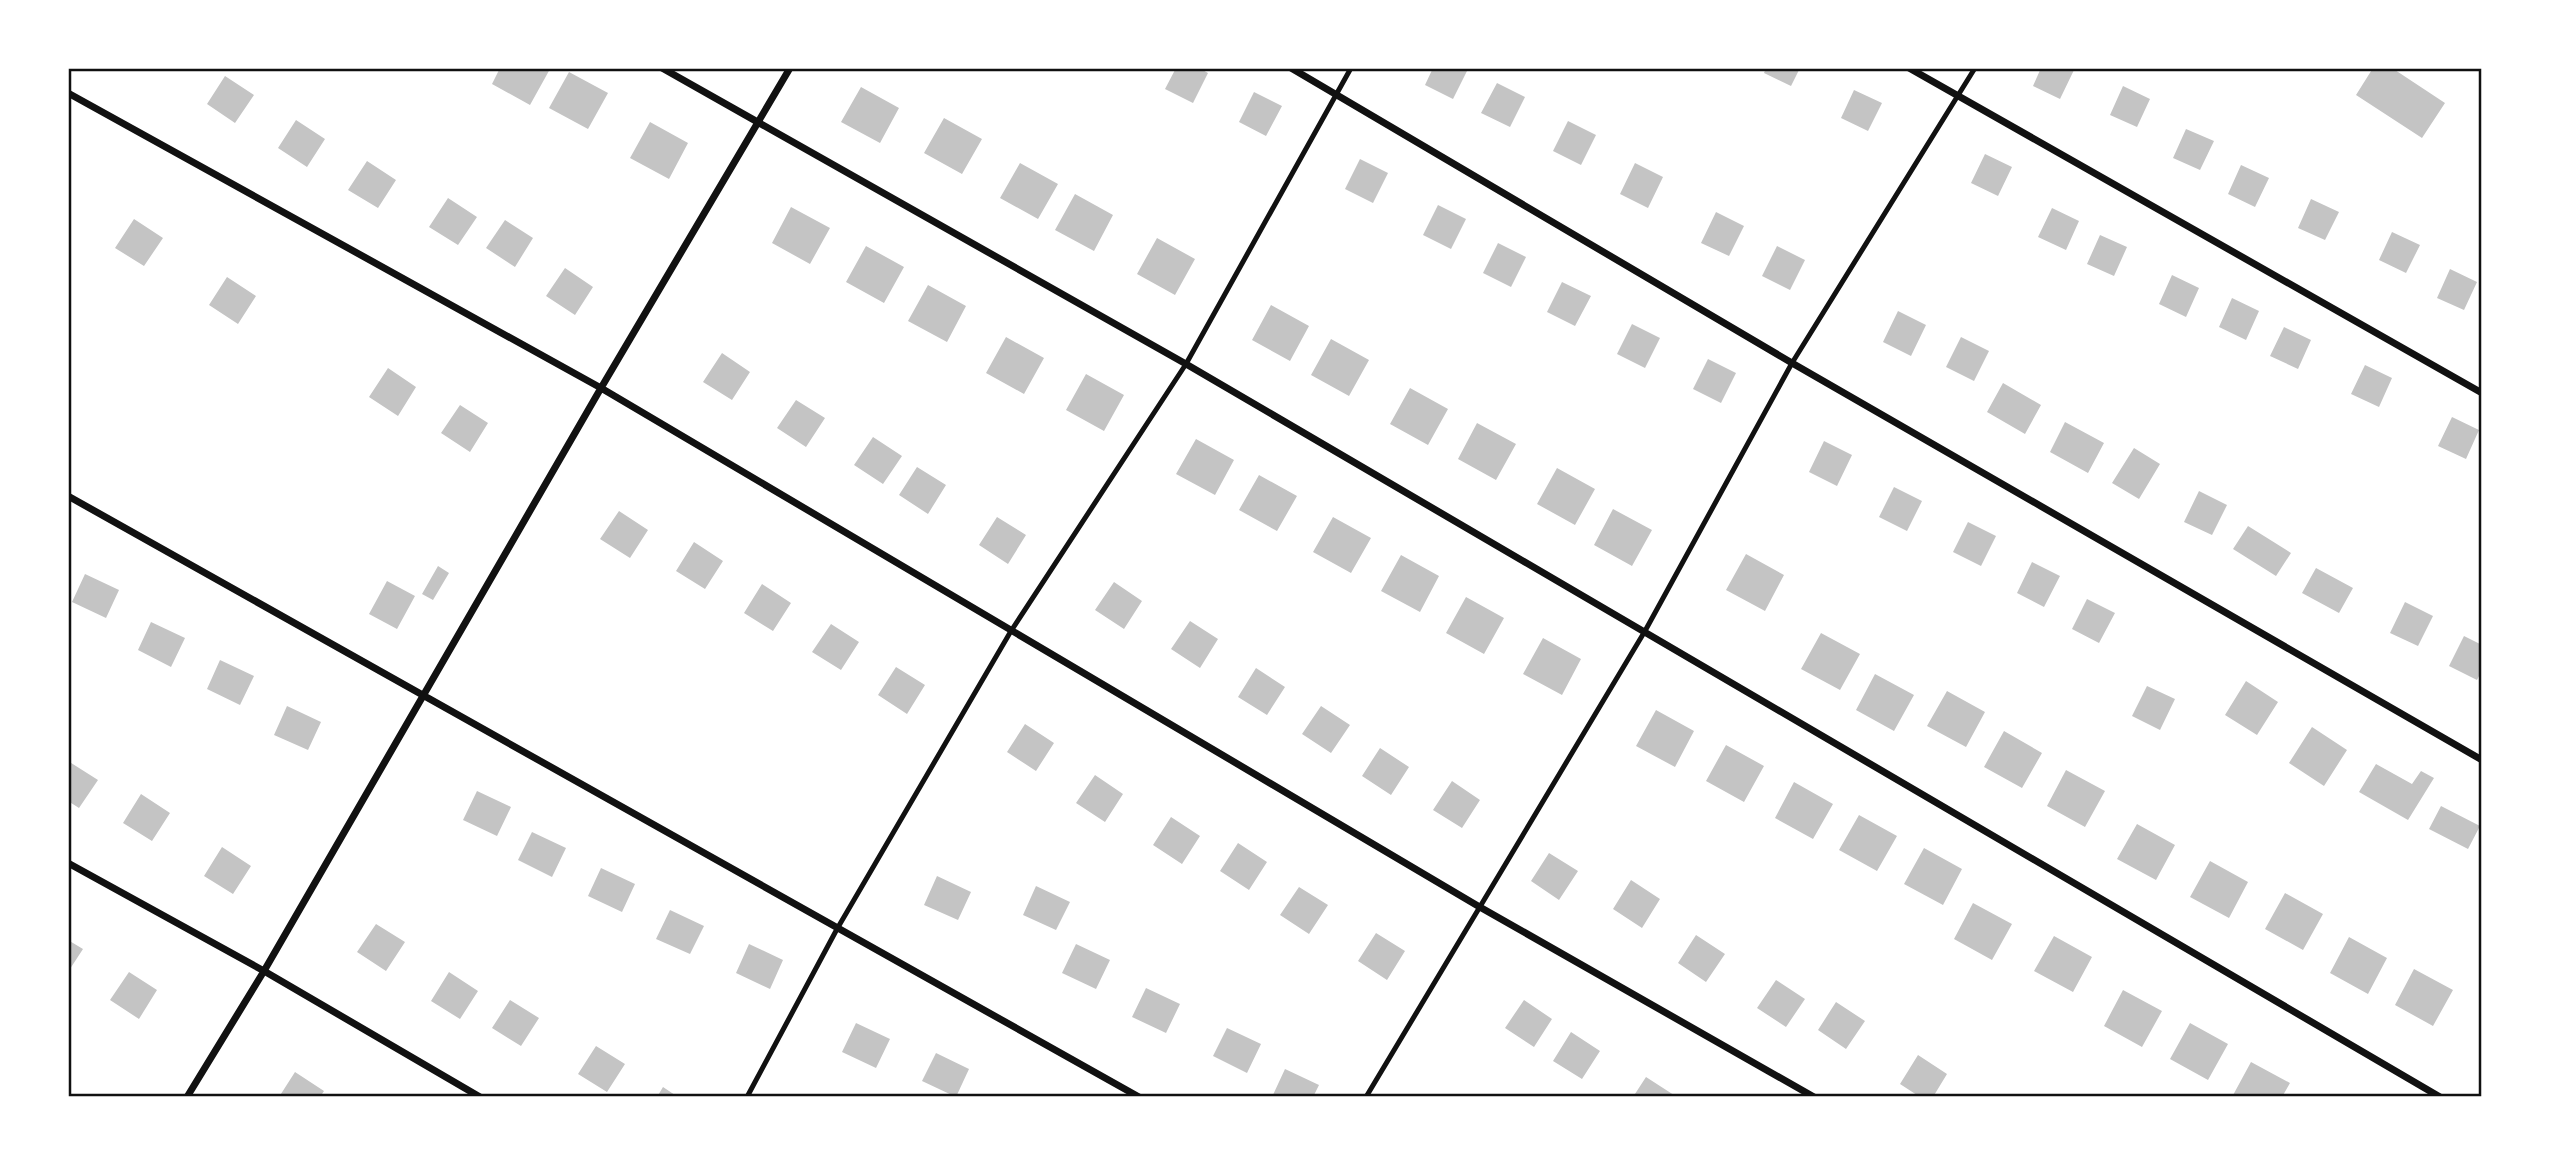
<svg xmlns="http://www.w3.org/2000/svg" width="2550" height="1165" font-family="Spectral,serif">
  <rect width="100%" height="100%" fill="#fff"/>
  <path fill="#c4c4c4" d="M500,68H548L550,69L530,105L492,84Z
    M1176,68H1199L1208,73L1193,103L1165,89Z
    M1433,68L1468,69L1453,99L1425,85Z
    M1766,68H1800L1791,86L1764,73Z
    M2041,68L2074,70L2060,99L2033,86Z
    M2373,68H2392L2445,103L2422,138L2356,95Z
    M569,72L608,93L588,129L549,108Z
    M225,76L254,95L235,123L207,104Z
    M1497,83L1525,97L1510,127L1481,113Z
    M2123,86L2150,99L2137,127L2110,115Z
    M861,87L899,108L880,143L841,122Z
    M1854,90L1882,103L1868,131L1841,118Z
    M1254,92L1282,106L1266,136L1239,122Z
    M944,118L982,139L962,174L924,153Z
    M296,120L325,139L307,167L278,148Z
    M1568,121L1596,135L1581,165L1553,151Z
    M650,122L688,143L669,179L630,158Z
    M2186,129L2214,141L2200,170L2173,158Z
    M1985,154L2012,167L1998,196L1971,183Z
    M1360,159L1388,173L1373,203L1345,189Z
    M367,161L396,180L378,208L348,190Z
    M1020,163L1058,184L1038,219L1000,198Z
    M1635,163L1663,177L1648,208L1620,194Z
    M2241,165L2269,178L2255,207L2228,194Z
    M1075,194L1113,215L1094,251L1055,230Z
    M448,198L477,217L458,245L429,227Z
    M2311,199L2339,212L2325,240L2298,228Z
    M1438,205L1466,219L1451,249L1423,235Z
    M791,207L830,228L810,264L772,243Z
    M2052,208L2079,221L2066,250L2038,237Z
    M1716,212L1744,226L1729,256L1701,243Z
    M134,219L163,238L144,266L115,248Z
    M505,220L533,238L515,267L486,248Z
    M2392,232L2420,245L2406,273L2379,260Z
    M2100,235L2127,247L2114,276L2087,264Z
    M1157,238L1195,259L1175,295L1137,274Z
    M1498,243L1526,257L1511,287L1483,273Z
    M866,246L904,267L884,303L846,282Z
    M1777,246L1805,260L1790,290L1762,276Z
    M565,268L593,287L575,315L546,296Z
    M2450,269L2477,282L2464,310L2437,298Z
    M2172,275L2199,288L2186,317L2159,304Z
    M227,277L256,296L238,324L209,305Z
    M1562,282L1591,296L1575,326L1547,312Z
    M928,285L966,306L947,342L908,321Z
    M2232,298L2259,311L2246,340L2219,327Z
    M1271,305L1309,326L1290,361L1252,340Z
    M1898,311L1926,325L1911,356L1883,342Z
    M1632,324L1660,338L1645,368L1617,354Z
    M2284,327L2311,340L2298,369L2270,356Z
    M1006,337L1044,358L1024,394L986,373Z
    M1961,337L1989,351L1974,381L1946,367Z
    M1331,339L1369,360L1349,396L1311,375Z
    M722,353L750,372L732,400L703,382Z
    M1708,359L1736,373L1721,403L1693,389Z
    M2365,365L2392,378L2379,407L2351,394Z
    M388,368L416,387L398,416L369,397Z
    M1086,374L1124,395L1104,431L1066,410Z
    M2003,383L2041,405L2025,434L1987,412Z
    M1410,388L1448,409L1428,445L1390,424Z
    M796,400L825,418L806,447L777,428Z
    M460,405L488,423L470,452L441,433Z
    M2452,417L2479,430L2466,459L2438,446Z
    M2065,422L2104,443L2088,473L2050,452Z
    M1477,423L1516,444L1496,480L1458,459Z
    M873,437L902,456L883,484L854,465Z
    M1196,439L1234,460L1215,495L1176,474Z
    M1824,441L1852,455L1837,486L1809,472Z
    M2134,448L2160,464L2139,499L2112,483Z
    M917,467L946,485L928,514L899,495Z
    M1557,468L1595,489L1575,525L1537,504Z
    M1259,475L1297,496L1277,531L1239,510Z
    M1894,487L1922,501L1907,531L1879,517Z
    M2199,491L2227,505L2212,535L2184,522Z
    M1613,509L1652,530L1632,566L1594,545Z
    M619,511L648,530L630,558L600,539Z
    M997,517L1026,535L1008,564L979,545Z
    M1333,517L1371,538L1351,573L1313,552Z
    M1968,522L1996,536L1981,566L1953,552Z
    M2248,526L2291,553L2276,576L2233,549Z
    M694,542L723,561L705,589L676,571Z
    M1746,554L1784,575L1765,611L1726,590Z
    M1401,555L1439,576L1420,612L1381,591Z
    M2032,562L2060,576L2044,607L2017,593Z
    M438,566L449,573L433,600L422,594Z
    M2316,568L2353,588L2339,613L2302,593Z
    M85,574L119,590L106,618L72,602Z
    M387,581L415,596L397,629L369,614Z
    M1114,582L1142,601L1124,629L1095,610Z
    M762,584L791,603L773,631L744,613Z
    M1466,597L1504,618L1484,654L1446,633Z
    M2087,599L2115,613L2099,643L2072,629Z
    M2405,602L2433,616L2418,646L2390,633Z
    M1190,621L1218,639L1200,668L1171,649Z
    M151,622L185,638L171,667L138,650Z
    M831,624L859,642L841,670L812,652Z
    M1821,633L1860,654L1840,690L1801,669Z
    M2464,636L2482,645V670L2477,680L2449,666Z
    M1543,638L1581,659L1562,695L1523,674Z
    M220,660L254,676L240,705L207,689Z
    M896,667L925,685L907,714L878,695Z
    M1256,668L1285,687L1267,715L1238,697Z
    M1875,674L1914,695L1894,731L1856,710Z
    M2246,681L2278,702L2257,735L2225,715Z
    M2147,686L2175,699L2160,730L2132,716Z
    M1947,691L1985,712L1966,747L1927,726Z
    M287,706L321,722L308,750L274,735Z
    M1321,706L1350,725L1331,753L1302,734Z
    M1656,710L1694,731L1675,767L1636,746Z
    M1025,724L1054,743L1036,771L1007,752Z
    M2312,727L2347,750L2324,786L2289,763Z
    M2004,731L2042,753L2022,788L1984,767Z
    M1726,745L1764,766L1744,802L1706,781Z
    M1380,748L1409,767L1391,795L1362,776Z
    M68,761L98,780L79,808L68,801Z
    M2376,764L2412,784L2421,771L2434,778L2408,820L2359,792Z
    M2066,770L2105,791L2085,827L2047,806Z
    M1095,775L1123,794L1105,822L1076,803Z
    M1452,781L1480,800L1462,828L1433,810Z
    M1794,782L1833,804L1813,839L1775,818Z
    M477,791L511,807L497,836L463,820Z
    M141,794L170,813L152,841L123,823Z
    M2441,806L2480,826L2468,849L2429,829Z
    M1859,815L1897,836L1877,871L1839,850Z
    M1171,817L1200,836L1182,864L1153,845Z
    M2137,824L2175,845L2156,880L2117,859Z
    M532,832L566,848L552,877L518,860Z
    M1238,843L1267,862L1249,890L1220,871Z
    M222,847L251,866L233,894L204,876Z
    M1924,848L1962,869L1943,905L1904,884Z
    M1549,853L1578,871L1559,900L1531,881Z
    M2210,861L2248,882L2229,918L2190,897Z
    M601,868L635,884L622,912L588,896Z
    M937,876L971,892L958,920L924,905Z
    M1631,880L1660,899L1642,928L1613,909Z
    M1036,886L1070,902L1056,930L1023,915Z
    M1299,887L1328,905L1309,934L1280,915Z
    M2285,893L2323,914L2303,950L2265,929Z
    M1973,903L2012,924L1992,960L1954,939Z
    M670,910L704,926L690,954L656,939Z
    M376,924L405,942L386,971L357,952Z
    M1376,933L1405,951L1387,980L1358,961Z
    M1696,935L1725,954L1706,982L1678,963Z
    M2054,936L2092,957L2073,992L2034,971Z
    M2349,937L2387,958L2368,994L2330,973Z
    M68,940L83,949L68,972Z
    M749,944L783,960L770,989L736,973Z
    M1076,944L1110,960L1096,989L1062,973Z
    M2414,969L2453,990L2433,1026L2395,1005Z
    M129,972L157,990L139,1019L110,1000Z
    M449,972L478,991L460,1019L431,1001Z
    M1776,980L1805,999L1786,1027L1757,1008Z
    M1146,988L1180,1004L1166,1033L1132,1017Z
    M2123,990L2162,1011L2142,1047L2104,1026Z
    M510,1000L539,1018L521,1046L492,1028Z
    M1524,1000L1552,1019L1534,1047L1505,1028Z
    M1836,1002L1865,1021L1846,1049L1818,1030Z
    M856,1023L890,1039L876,1068L842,1052Z
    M2190,1023L2228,1044L2208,1080L2170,1059Z
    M1227,1028L1261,1044L1247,1073L1213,1056Z
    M1571,1032L1600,1051L1582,1079L1553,1061Z
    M596,1046L625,1064L607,1092L578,1074Z
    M936,1053L969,1069L956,1097L922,1081Z
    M1918,1055L1947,1074L1933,1097H1920L1900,1084Z
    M2251,1062L2290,1083L2282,1097H2232Z
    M1285,1069L1319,1085L1313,1097H1272Z
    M295,1072L324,1091L320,1097H279Z
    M1646,1077L1677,1097H1633Z
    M663,1087L678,1097H657Z"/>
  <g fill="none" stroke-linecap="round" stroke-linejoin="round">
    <path stroke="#111" stroke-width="5" d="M747,1097L837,929L1011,631L1186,364L1351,68
      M1366,1097L1645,631L1792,363L1975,68"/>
    <path stroke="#111" stroke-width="7" d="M662,68L1186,364L2440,1097
      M1291,68L1792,363L2482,760
      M1909,68L2482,393
      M68,93L601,388L1478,906L1814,1097
      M68,496C426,694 781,898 1139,1097
      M68,863L264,971L480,1097
      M187,1097L264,971L601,388L790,68"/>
  </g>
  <rect width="2550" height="1165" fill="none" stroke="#ffffff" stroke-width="140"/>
  <rect x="70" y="70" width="2410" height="1025" fill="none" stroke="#111" stroke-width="2.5"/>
</svg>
